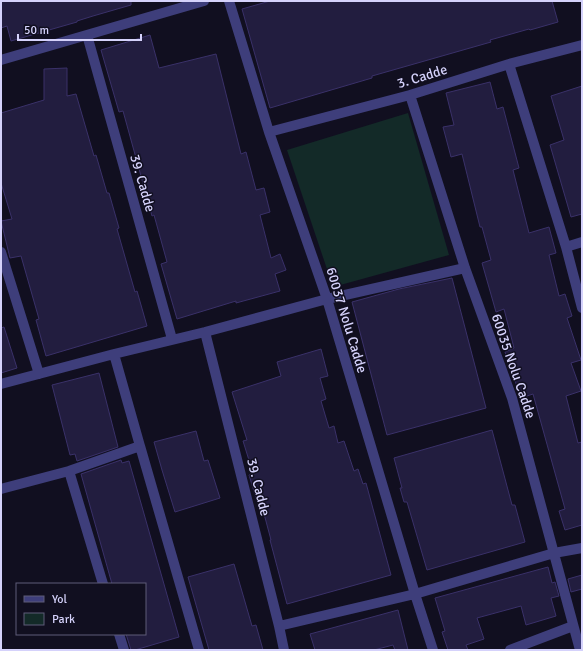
<svg xmlns="http://www.w3.org/2000/svg" width="583" height="651" font-family="Signika,sans-serif">
  <rect width="100%" height="100%" fill="#110f20"/>
  <path fill="#132a28" d="M408,113L449,255L333,287L287,150Z"/>
  <path fill="#221d3f" stroke="#3a3169" d="M1,1H131V5L93,16L77,21V22L56,28L11,41L7,26L1,28Z
    M270,1H552L558,22L530,30L529,29L490,40L491,42L372,76V78L270,108L242,9Z
    M150,35L159,68L216,54L241,154L246,152L256,190L264,188L270,212L260,215L271,258L280,254L286,270L275,274L280,291L236,303V301L177,319L161,264L167,262L154,215L152,216L123,111L119,112L101,50Z
    M67,68V96L76,94L94,156L96,155L107,193H109L119,228L117,229L135,292L137,291L147,326L46,356L36,320L39,319L21,256L10,258L1,221L12,219L1,183V113L44,100V69Z
    M490,82L497,109L503,107L519,168L513,170L529,233L549,227L556,253L549,255L559,296L565,294L572,316L567,318L581,360L571,363L581,391L566,396L578,443L582,442V525L565,530L559,511L565,509L533,394L521,398L505,352L514,348L504,309L496,312L482,263L491,260L482,227H480L462,154L451,157L443,127L454,125L446,93Z
    M582,86V214L571,217L550,145L564,140L551,96Z
    M452,278L486,408L387,435L352,302L399,289Z
    M4,327L17,368L1,373V328Z
    M321,349L328,376L320,378L326,399L321,401L329,428L334,426L338,443L344,441L354,471L358,469L363,484L366,483L391,575L287,604L270,540H271L263,510L260,511L249,475L253,473L243,441L247,440L232,392L281,376L277,362Z
    M99,373L118,447L77,461L75,454L70,455L52,385Z
    M492,430L512,505H515L525,542L427,570L407,502H404L400,488H402L394,458Z
    M196,431L204,461L208,460L220,498L175,512L162,470L154,442Z
    M121,460L122,463L129,461L179,637L135,650H131L126,634H145V584H112L81,474Z
    M234,564L252,626L256,625L263,650H209L188,577Z
    M548,567L552,583L555,582L559,596L551,598L556,616L526,625L521,606L477,618L484,639L466,645L468,650H448L442,632L445,631L435,598Z
    M582,575V589L571,592L568,579Z
    M398,610L408,650H395L393,645L374,650H315L310,634Z"/>
  <g fill="none" stroke-linecap="round" stroke-linejoin="round">
    <path stroke="#3e3e7b" stroke-width="10" d="M229,1L269,132L327,299L415,594L433,650
      M87,35L172,339
      M1,60L204,1
      M509,64L566,247L582,308
      M410,95L465,268L512,398L580,650
      M269,132L410,95L509,64L582,45
      M566,247L582,242
      M1,252L39,374
      M205,332L279,626L284,650
      M1,384L114,354L205,332L327,299L465,268
      M140,446L199,650
      M69,471L103,584
      M1,489L69,471L140,446L114,354
      M279,626L415,594L554,553L582,548
      M119,634L124,650
      M510,650L573,626"/>
  </g>
  <g text-anchor="middle" stroke-width="3" stroke-linejoin="round" paint-order="stroke">
    <g font-size="14" fill="#d5d2fb" stroke="#110f20">
      <text transform="translate(422 76) rotate(-17)" y="5">3. Cadde</text>
      <text transform="translate(143 183) rotate(74)" y="5">39. Cadde</text>
      <text transform="translate(347 320) rotate(73)" y="5">60037 Nolu Cadde</text>
      <text transform="translate(514 366) rotate(71)" y="5">60035 Nolu Cadde</text>
      <text transform="translate(259 487) rotate(76)" y="5">39. Cadde</text>
    </g>
  </g>
  <rect width="583" height="651" fill="none" stroke="#d5d2fb" stroke-width="4"/>
  <rect x="16" y="583" width="130" height="52" fill="#110f20" stroke="#5f5d78"/>
  <rect x="24" y="596" width="20" height="6" fill="#3e3e7b" stroke="#5f5d78"/>
  <text x="52" y="603" font-size="12" fill="#d5d2fb">Yol</text>
  <rect x="24" y="613" width="20" height="12" fill="#132a28" stroke="#5f5d78"/>
  <text x="52" y="623" font-size="12" fill="#d5d2fb">Park</text>
  <path d="M18 34v6h123v-6" fill="none" stroke="#d5d2fb" stroke-width="2"/>
  <text x="24" y="34" font-size="12" fill="#d5d2fb" stroke="#110f20" stroke-width="3" paint-order="stroke">50 m</text>
</svg>
